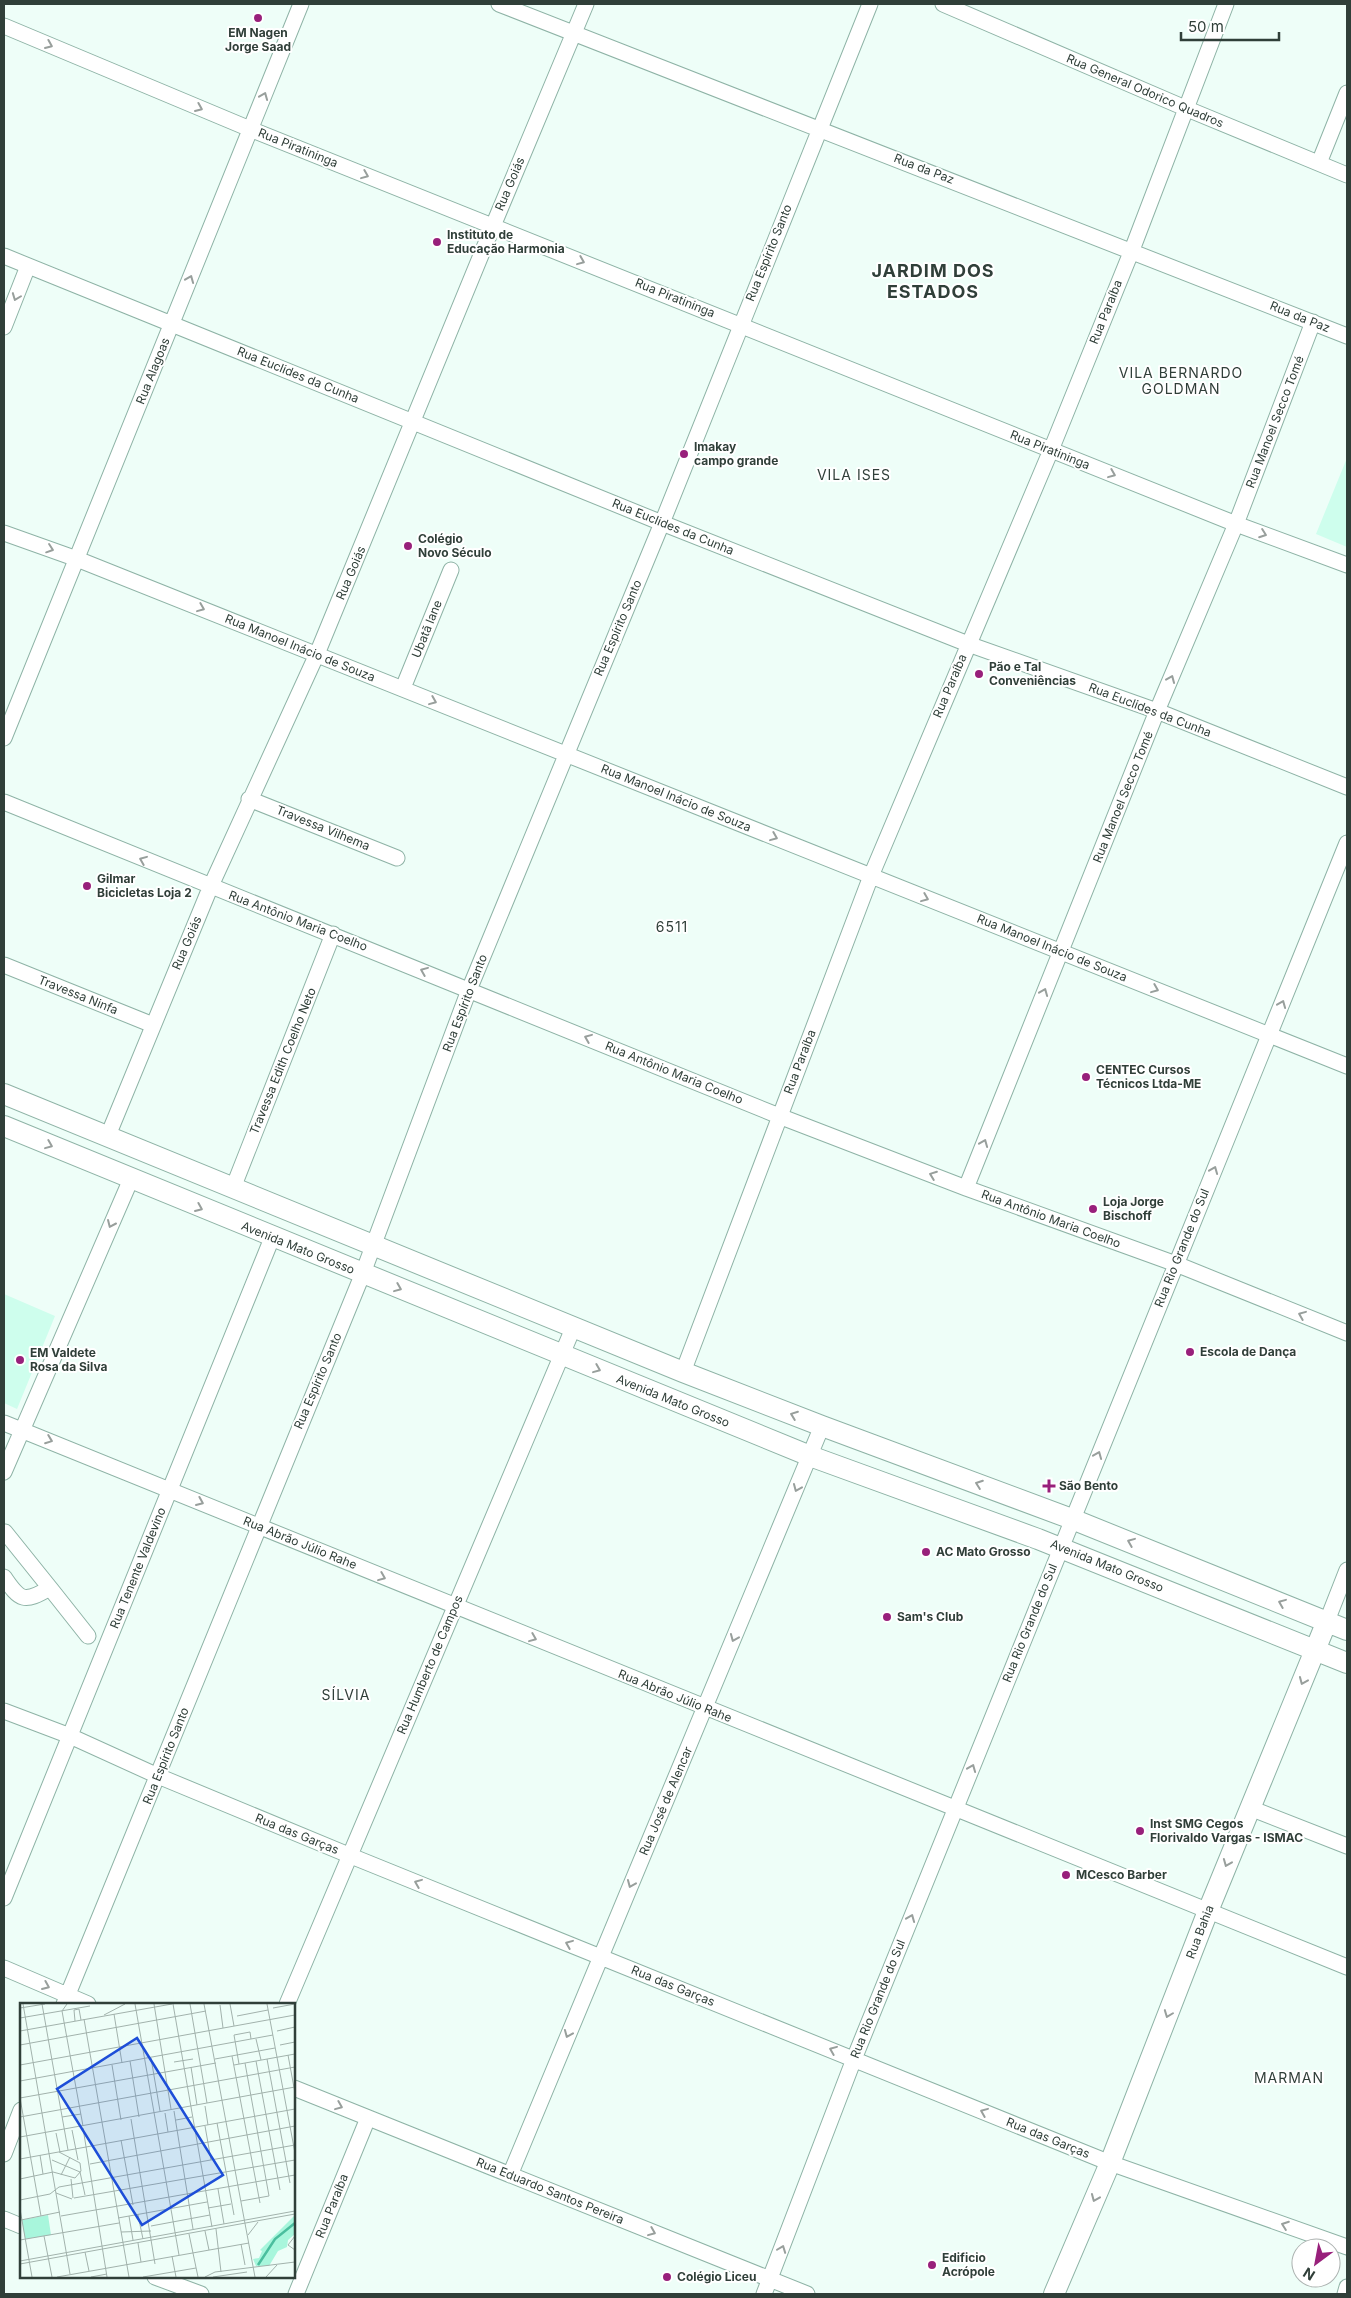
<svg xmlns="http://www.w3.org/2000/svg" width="1351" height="2298" font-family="Inter,sans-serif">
  <rect width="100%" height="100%" fill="#eefef8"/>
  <path fill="#cefeed" d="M1347,458V547L1316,534Z
    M4,1294L55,1316L17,1409L4,1403Z"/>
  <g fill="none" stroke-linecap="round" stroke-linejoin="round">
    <g stroke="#8eb3a6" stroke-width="17">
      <path id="minor" d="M499,4L1347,336
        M943,4L1185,108L1347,175
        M4,26L250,129L1236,524L1347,565
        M1319,163L1347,93
        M4,256L662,523L968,644L1157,711L1347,787
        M4,327L28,266
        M4,533L77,559L1347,1066
        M403,688L451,570
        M4,738L301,4
        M249,799L397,858
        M4,802L779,1116L966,1188L1176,1264L1347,1333
        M4,965L153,1025
        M107,1138L210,888L317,654L493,226L586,4
        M233,1188L333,934
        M966,1188L1157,711L1236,524L1313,322
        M683,1372L871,876L1051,450L1132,250L1226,4
        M4,1423L1347,1967
        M4,1472L131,1179
        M4,1577C20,1601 24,1603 50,1588L5,1532
        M50,1588L88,1636
        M1327,1621L1347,1570
        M4,1711L70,1736L158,1776L351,1856L1110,2163L1347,2247
        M1250,1808L1347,1846
        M4,1898L272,1238
        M4,1968L88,2004
        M64,2004L363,1273L469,990L662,523L870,4
        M287,2004L574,1326
        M294,2088L807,2294
        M4,2154L21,2110
        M510,2175L822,1426
        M4,2219L21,2226
        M155,2277L201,2294
        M296,2294L368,2118
        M764,2294L854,2059L1347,843
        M1345,2294L1347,2287"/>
    </g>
    <g stroke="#8eb3a6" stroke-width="22">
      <path id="major" d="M4,1094L683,1372L822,1426L1072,1519L1347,1630
        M4,1126L810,1456L1038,1539L1347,1663
        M1054,2294L1110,2163L1208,1911L1327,1621"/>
    </g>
    <use href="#minor" stroke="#fff" stroke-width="15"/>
    <use href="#major" stroke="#fff" stroke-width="20"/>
  </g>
  <defs><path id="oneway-chevron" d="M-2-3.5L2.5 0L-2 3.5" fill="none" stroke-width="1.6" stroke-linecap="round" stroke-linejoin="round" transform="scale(1.25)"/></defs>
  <g stroke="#989f9c">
    <use href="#oneway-chevron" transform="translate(49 45) rotate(23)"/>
    <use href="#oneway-chevron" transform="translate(264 96) rotate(-68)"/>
    <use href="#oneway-chevron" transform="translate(199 108) rotate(23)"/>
    <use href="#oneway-chevron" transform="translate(365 175) rotate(22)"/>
    <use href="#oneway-chevron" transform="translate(581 261) rotate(22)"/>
    <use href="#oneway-chevron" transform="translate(190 279) rotate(-68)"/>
    <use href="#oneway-chevron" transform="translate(16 297) rotate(111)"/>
    <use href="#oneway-chevron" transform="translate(1112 474) rotate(22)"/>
    <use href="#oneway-chevron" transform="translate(1263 534) rotate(20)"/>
    <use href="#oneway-chevron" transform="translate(50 549) rotate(19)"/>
    <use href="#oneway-chevron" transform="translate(201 608) rotate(22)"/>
    <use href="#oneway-chevron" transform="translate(1171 679) rotate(-67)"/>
    <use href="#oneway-chevron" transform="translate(433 701) rotate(22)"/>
    <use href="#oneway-chevron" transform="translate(774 837) rotate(22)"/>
    <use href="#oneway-chevron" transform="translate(143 860) rotate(-158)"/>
    <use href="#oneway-chevron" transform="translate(925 898) rotate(22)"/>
    <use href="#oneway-chevron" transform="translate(424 971) rotate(-158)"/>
    <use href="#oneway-chevron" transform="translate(1155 989) rotate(22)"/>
    <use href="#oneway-chevron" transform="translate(1044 992) rotate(-68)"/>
    <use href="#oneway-chevron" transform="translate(1282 1004) rotate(-68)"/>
    <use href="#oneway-chevron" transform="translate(588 1038) rotate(-158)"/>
    <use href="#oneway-chevron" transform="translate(984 1143) rotate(-68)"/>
    <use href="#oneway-chevron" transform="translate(49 1145) rotate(22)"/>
    <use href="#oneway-chevron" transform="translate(1214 1170) rotate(-68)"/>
    <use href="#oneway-chevron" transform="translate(933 1175) rotate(-159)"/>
    <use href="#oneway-chevron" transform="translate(199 1208) rotate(23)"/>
    <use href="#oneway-chevron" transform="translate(111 1224) rotate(114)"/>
    <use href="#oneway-chevron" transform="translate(398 1288) rotate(22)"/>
    <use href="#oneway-chevron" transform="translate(1302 1315) rotate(-158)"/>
    <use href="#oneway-chevron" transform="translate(597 1369) rotate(22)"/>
    <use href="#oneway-chevron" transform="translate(794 1415) rotate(-159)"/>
    <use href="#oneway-chevron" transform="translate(49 1440) rotate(21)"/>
    <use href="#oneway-chevron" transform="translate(1098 1455) rotate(-68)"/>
    <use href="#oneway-chevron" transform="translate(979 1484) rotate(-160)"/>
    <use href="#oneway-chevron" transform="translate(797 1488) rotate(113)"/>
    <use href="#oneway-chevron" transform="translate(200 1502) rotate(23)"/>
    <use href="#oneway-chevron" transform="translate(1131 1542) rotate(-158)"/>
    <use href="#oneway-chevron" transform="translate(382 1577) rotate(22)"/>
    <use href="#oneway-chevron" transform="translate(1282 1603) rotate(-158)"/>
    <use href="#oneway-chevron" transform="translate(533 1638) rotate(22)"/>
    <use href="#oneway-chevron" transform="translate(734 1638) rotate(113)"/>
    <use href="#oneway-chevron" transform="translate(1303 1681) rotate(113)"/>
    <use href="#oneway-chevron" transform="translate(972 1768) rotate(-68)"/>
    <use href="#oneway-chevron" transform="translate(1227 1863) rotate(112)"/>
    <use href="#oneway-chevron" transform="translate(418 1883) rotate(-158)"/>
    <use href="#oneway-chevron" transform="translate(631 1884) rotate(113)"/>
    <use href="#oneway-chevron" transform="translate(911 1918) rotate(-68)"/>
    <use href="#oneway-chevron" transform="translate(569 1944) rotate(-158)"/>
    <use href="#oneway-chevron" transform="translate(46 1986) rotate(23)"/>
    <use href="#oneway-chevron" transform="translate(1168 2014) rotate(111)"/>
    <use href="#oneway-chevron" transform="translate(568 2034) rotate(113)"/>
    <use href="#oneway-chevron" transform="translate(833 2050) rotate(-158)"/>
    <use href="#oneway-chevron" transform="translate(339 2106) rotate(22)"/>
    <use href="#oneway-chevron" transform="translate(984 2112) rotate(-158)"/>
    <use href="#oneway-chevron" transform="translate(1095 2198) rotate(113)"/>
    <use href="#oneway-chevron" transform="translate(1285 2225) rotate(-160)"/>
    <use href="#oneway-chevron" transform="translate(652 2232) rotate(22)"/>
    <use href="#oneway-chevron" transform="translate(782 2249) rotate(-69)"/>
  </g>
  <g fill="#98207b" stroke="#fff" stroke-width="2">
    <circle cx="258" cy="18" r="5"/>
    <circle cx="437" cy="242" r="5"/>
    <circle cx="684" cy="454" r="5"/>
    <circle cx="408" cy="546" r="5"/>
    <circle cx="979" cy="674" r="5"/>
    <circle cx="87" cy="886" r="5"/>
    <circle cx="1086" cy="1077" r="5"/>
    <circle cx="1093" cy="1209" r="5"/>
    <circle cx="1190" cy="1352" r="5"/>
    <circle cx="20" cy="1360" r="5"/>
    <path d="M1046.5 1478.5h5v5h5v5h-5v5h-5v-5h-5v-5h5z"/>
    <circle cx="926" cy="1552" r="5"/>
    <circle cx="887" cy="1617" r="5"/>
    <circle cx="1140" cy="1831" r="5"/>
    <circle cx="1066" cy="1875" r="5"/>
    <circle cx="932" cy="2265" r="5"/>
    <circle cx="667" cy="2277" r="5"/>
  </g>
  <g text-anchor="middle" stroke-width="4" stroke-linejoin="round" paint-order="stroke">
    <g font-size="12" font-weight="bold" fill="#303f39" stroke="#fff" text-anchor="start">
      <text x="258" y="37" text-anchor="middle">EM Nagen<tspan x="258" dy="14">Jorge Saad</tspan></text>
      <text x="447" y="239">Instituto de<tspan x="447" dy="14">Educação Harmonia</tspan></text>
      <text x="694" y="451">Imakay<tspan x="694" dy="14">campo grande</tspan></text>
      <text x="418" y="543">Colégio<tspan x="418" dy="14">Novo Século</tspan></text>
      <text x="989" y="671">Pão e Tal<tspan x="989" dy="14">Conveniências</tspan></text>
      <text x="97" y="883">Gilmar<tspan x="97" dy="14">Bicicletas Loja 2</tspan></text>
      <text x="1096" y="1074">CENTEC Cursos<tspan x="1096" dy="14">Técnicos Ltda-ME</tspan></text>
      <text x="1103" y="1206">Loja Jorge<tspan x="1103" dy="14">Bischoff</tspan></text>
      <text x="1200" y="1356">Escola de Dança</text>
      <text x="30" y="1357">EM Valdete<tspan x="30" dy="14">Rosa da Silva</tspan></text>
      <text x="1059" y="1490">São Bento</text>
      <text x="936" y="1556">AC Mato Grosso</text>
      <text x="897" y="1621">Sam's Club</text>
      <text x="1150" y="1828">Inst SMG Cegos<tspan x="1150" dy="14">Florivaldo Vargas - ISMAC</tspan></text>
      <text x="1076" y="1879">MCesco Barber</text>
      <text x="942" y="2262">Edificio<tspan x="942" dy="14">Acrópole</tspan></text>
      <text x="677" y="2281">Colégio Liceu</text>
    </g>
    <g font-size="12" fill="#303f39" stroke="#fff">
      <text transform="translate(1145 91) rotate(23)" y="4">Rua General Odorico Quadros</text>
      <text transform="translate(298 148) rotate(22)" y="4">Rua Piratininga</text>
      <text transform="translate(924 169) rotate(21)" y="4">Rua da Paz</text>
      <text transform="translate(510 184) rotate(-67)" y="4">Rua Goiás</text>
      <text transform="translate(769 253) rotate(-68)" y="4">Rua Espírito Santo</text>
      <text transform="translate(675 298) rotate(22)" y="4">Rua Piratininga</text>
      <text transform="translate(1106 312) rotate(-68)" y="4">Rua Paraíba</text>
      <text transform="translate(1300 317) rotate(22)" y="4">Rua da Paz</text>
      <text transform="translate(153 371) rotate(-68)" y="4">Rua Alagoas</text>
      <text transform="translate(298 375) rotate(22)" y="4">Rua Euclides da Cunha</text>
      <text transform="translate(1275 422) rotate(-69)" y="4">Rua Manoel Secco Tomé</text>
      <text transform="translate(1050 450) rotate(22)" y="4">Rua Piratininga</text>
      <text transform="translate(673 527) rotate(22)" y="4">Rua Euclides da Cunha</text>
      <text transform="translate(351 573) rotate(-67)" y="4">Rua Goiás</text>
      <text transform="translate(618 628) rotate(-67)" y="4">Rua Espírito Santo</text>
      <text transform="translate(427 629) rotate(-68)" y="4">Ubatã lane</text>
      <text transform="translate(300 648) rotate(22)" y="4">Rua Manoel Inácio de Souza</text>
      <text transform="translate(950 686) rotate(-67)" y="4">Rua Paraíba</text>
      <text transform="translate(1150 710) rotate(21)" y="4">Rua Euclides da Cunha</text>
      <text transform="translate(1123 797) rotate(-68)" y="4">Rua Manoel Secco Tomé</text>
      <text transform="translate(676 798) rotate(22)" y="4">Rua Manoel Inácio de Souza</text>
      <text transform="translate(323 828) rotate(22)" y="4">Travessa Vilhema</text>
      <text transform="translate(298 921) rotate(21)" y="4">Rua Antônio Maria Coelho</text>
      <text transform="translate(187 943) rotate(-67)" y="4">Rua Goiás</text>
      <text transform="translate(1052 948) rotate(22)" y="4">Rua Manoel Inácio de Souza</text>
      <text transform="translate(78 995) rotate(22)" y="4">Travessa Ninfa</text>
      <text transform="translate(465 1003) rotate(-69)" y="4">Rua Espírito Santo</text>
      <text transform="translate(283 1061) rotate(-68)" y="4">Travessa Edith Coelho Neto</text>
      <text transform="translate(800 1062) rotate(-69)" y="4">Rua Paraíba</text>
      <text transform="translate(674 1073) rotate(22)" y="4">Rua Antônio Maria Coelho</text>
      <text transform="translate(1051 1219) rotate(20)" y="4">Rua Antônio Maria Coelho</text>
      <text transform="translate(298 1248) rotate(22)" y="4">Avenida Mato Grosso</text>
      <text transform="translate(1182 1248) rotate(-68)" y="4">Rua Rio Grande do Sul</text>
      <text transform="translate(318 1381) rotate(-67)" y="4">Rua Espírito Santo</text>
      <text transform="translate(673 1401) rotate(22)" y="4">Avenida Mato Grosso</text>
      <text transform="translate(300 1543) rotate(22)" y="4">Rua Abrão Júlio Rahe</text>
      <text transform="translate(1107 1566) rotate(22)" y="4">Avenida Mato Grosso</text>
      <text transform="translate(138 1568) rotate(-68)" y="4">Rua Tenente Valdevino</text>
      <text transform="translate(1030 1623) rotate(-68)" y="4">Rua Rio Grande do Sul</text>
      <text transform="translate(430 1665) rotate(-67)" y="4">Rua Humberto de Campos</text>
      <text transform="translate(675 1696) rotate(22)" y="4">Rua Abrão Júlio Rahe</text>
      <text transform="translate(166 1756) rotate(-68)" y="4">Rua Espírito Santo</text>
      <text transform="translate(666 1801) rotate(-67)" y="4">Rua José de Alencar</text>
      <text transform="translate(297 1834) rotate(22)" y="4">Rua das Garças</text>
      <text transform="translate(1200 1932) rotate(-69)" y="4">Rua Bahia</text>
      <text transform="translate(673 1986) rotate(22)" y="4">Rua das Garças</text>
      <text transform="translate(878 1999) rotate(-68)" y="4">Rua Rio Grande do Sul</text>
      <text transform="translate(1048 2138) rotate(22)" y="4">Rua das Garças</text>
      <text transform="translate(550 2191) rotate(22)" y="4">Rua Eduardo Santos Pereira</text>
      <text transform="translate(332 2206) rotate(-68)" y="4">Rua Paraíba</text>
    </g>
    <g font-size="14" letter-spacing="1" fill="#303f39" stroke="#fff">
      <text x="1181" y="378">VILA BERNARDO<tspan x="1181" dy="16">GOLDMAN</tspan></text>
      <text x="854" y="480">VILA ISES</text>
      <text x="672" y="932">6511</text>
      <text x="346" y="1700">SÍLVIA</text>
      <text x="1289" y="2083">MARMAN</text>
    </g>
    <g font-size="18" font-weight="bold" letter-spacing="1" fill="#303f39" stroke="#fff">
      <text x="933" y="277">JARDIM DOS<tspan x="933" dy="21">ESTADOS</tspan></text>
    </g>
  </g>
  <g transform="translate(20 2003)">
    <rect width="275" height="275" fill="#eefef8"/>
    <path d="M28,212L31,232L5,236L2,217ZM275,212V231L268,237L267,244L258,248L249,263H236L233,256L239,255L242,248L240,247Z" fill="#a8f6dc"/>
    <path fill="none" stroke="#4abe9e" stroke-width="2.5" d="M238,262L255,236L275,220"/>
    <path fill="none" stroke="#a2b2ac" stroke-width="1" d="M3,1L50,271M22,1L48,147M47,1L42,8L63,123M115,1L159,252M134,1L151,106M153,1L192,224M170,1L187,100M184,1L235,274M210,1L214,23M247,1L275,150M200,2L203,25M0,5L25,1M253,5L275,1M94,11L102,60M84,12L105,1M217,13L248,7M0,15L70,3M64,16L109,274M55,18L54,7L59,6L61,17M0,28L152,1M257,28L275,24M236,36L241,57M0,42L186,8M260,42L275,39M268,52L275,90M212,53L240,200M131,55L140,108M195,56L255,45M247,56L270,180M110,58L119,114M236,58L260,187M154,59L173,56M219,61L214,32L230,29L231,36M0,62L275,12M92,62L101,117M214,62L275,51M171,64L177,102M0,78L253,32M0,95L196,60M0,95L21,213M185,103L188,122M154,108L173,226M145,110L148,129M0,114L275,64M42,114L61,111M111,116L135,261M156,117L172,114M197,120L214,212M185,123L191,157M63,125L87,274M52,127L58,157M36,130L40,149M0,134L275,84M101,137L113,202M20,152L23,171M0,156L275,106M32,157L60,169L65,192M70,161L275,123M41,172L50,154M0,176L33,169L55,175L61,168L60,160L39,149M51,176L53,195M198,186L204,221M36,190L52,196M30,191L39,184L275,142M54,195L275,157M0,197L30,191M221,198L249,193L225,60M188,205L211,201M0,206L12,274M118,212L123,236M41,213L275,172M109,213L113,237M98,215L187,199M1,217L40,209M131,223L190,212M196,226L201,269M185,228L189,247M101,229L131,228M169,231L178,274M228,232L238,219M24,233L32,274M275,233L268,242L275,247M0,237L99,220M118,240L121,259M221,241L225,262M65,249L69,268M152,253L156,274M0,258L275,208M0,261L275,211M37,274L229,240M71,274L87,271M123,274L176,265M185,274L195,269L275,259M193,274L227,269M246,274L257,262"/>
    <path fill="#1d4ed8" fill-opacity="0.15" stroke="#1d4ed8" stroke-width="2.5" d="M117,35L203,172L122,222L37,86Z"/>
    <rect width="275" height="275" fill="none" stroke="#303f39" stroke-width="2.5"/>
  </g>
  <rect width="1351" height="2298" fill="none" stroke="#303f39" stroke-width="10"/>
  <g transform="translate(1316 2263) rotate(212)"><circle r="24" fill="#ffffff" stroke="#acb2b0"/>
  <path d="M0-4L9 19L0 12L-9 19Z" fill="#98207b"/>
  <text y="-8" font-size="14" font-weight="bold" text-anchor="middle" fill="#303f39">N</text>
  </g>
  <path d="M1181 32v8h98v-8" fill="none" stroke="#303f39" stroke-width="2.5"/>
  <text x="1188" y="32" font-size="15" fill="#303f39" stroke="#ffffff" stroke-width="4" paint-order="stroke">50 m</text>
</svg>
